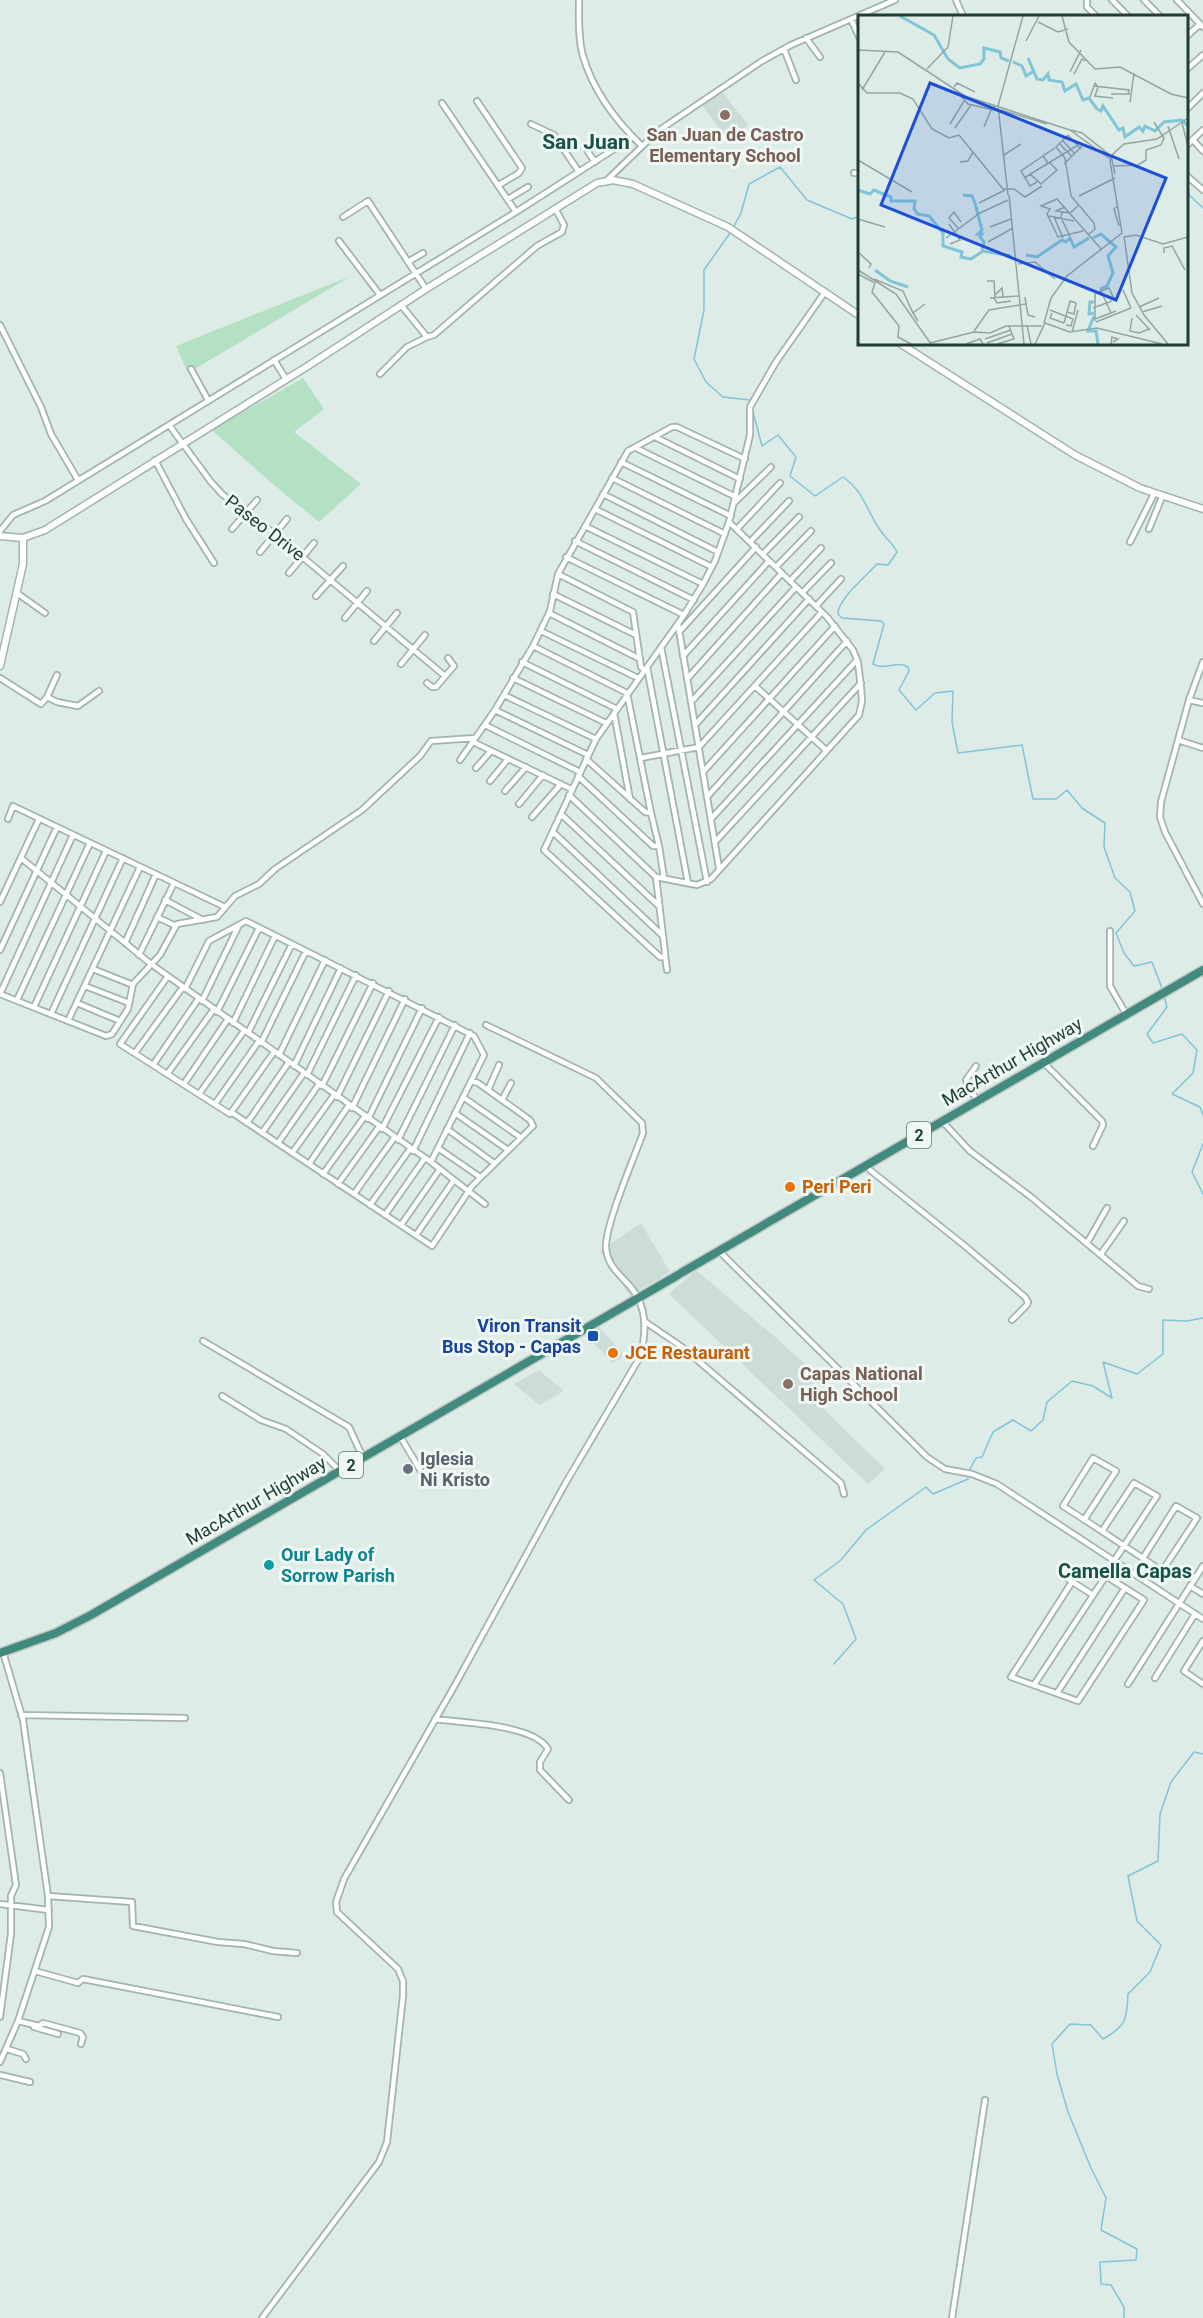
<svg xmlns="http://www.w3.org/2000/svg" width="1203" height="2318" font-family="Roboto,sans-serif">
  <rect width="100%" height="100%" fill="#deece7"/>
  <path fill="#ccdcd6" d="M721,90L748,125L728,141L703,106Z
    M641,1223L670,1272L630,1296L600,1251Z
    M696,1270L775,1337L819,1377L806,1392L885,1469L868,1484L669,1294Z
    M599,1327L625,1356L613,1363L585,1335Z
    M539,1370L564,1391L539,1405L514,1384Z"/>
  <path fill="#b4e0c3" d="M351,276L188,373L176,346Z
    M303,378L324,409L294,432L361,484L319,522L267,479L212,430Z"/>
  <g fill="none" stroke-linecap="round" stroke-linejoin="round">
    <path stroke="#80c4d8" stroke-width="1.5" d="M1186,192L1203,208
      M733,228L741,213L749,184L780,167L807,200L852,219L860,216
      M730,233L704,270V310L694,359L706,382L723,397L750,400L751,403
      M752,408L762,446L778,435L796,457L790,476L815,496L843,477C866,493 867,514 883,534C889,542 893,543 897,552L888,565L877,564C867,575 837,600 838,614L842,618L881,621L884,624L873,664C884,671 897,660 908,667L909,671L899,690L916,710L935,693L953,691L952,722L958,753L1022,745L1033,799H1056L1067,790L1082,808L1105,823L1104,847L1115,878L1130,892L1135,911L1116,933L1124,953L1134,966L1152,962L1162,988
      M1164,996L1167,1007L1147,1034L1153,1043L1182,1034L1197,1050L1193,1073L1172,1094L1200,1107L1203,1115
      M1203,1144L1192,1172L1203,1194
      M969,1471L976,1458L982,1457L993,1432L1013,1420L1031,1431L1043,1420L1047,1402L1072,1381L1093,1386L1112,1398L1103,1362L1137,1374L1163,1354V1320L1187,1321L1203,1318
      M834,1664L856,1639L843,1604L814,1580L841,1560L866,1530L926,1487L933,1494L968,1479V1475
      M1124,2318V2307L1111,2285L1101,2284L1100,2262L1136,2260L1137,2249L1101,2230L1106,2198L1091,2168L1068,2112L1057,2074L1052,2044L1070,2024L1091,2025L1103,2039C1126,2026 1127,2020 1128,1994L1150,1972L1161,1945L1137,1921L1128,1876L1158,1861L1160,1814L1171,1782L1194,1752L1203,1754"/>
    <g stroke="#a1b4af" stroke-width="8">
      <path id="minor" d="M579,0C579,18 578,39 583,56C593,90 616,121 641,145
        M956,0L963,16
        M1087,0V7L1096,16
        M1112,0L1128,16
        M1144,0L1160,16
        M1177,0L1203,27
        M851,19L860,39
        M1186,37L1200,24
        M806,38L820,57
        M784,49L796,80
        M1186,70L1203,55
        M477,101L522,168L519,173L499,185
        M442,103L516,212
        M1186,110L1203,93
        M531,124L554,135L579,172
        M1193,140L1203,151
        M1186,146L1203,130
        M588,152L595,162
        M854,173H860
        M1186,175L1203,190
        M605,182L658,131L762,61L791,45L895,0
        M508,199L528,187
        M343,217L368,201L426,289
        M339,241L380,295
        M408,262L423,253
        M401,305L427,337L434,335L537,246L562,232L564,225L555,208
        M0,325L41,407L51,434L78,480
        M274,360L286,379
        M191,369L208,400
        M380,374L407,347L427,337
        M169,425L211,482L223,495L275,534L445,676
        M655,437L740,479
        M636,448L736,497
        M155,460L186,519L214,563
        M621,462L731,516
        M612,478L725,534
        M603,494L718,552
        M734,503L771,467
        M595,509L712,567
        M729,522L827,617L853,650L858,662L861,688L862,701L859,715L711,879L697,885L656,877L665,953L664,957H660L544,850L596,739L684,615L703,584L715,561L729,522L750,435V407L776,362L825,292
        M585,526L703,584
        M232,529L257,500
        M737,529L780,483
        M1149,529L1162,497
        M0,531L13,515L45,501L516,212L633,137
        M575,541L694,600
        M750,542L789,501
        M1130,542L1154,494
        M260,552L287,519
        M763,554L799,517
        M566,557L684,615
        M776,567L811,531
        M289,573L314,543
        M558,574L633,612L641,667L644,670
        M790,581L821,548
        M17,593L45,613
        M802,593L831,563
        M553,594L636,635
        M316,596L343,566
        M816,606L841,579
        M549,613L640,659
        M345,618L367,591
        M678,624L719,868
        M541,631L638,678
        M679,632L756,547
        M374,641L397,613
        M533,646L627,693L651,813L645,812L586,759
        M661,647L707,882
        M683,656L769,561
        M522,662L617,709
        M1203,662L1189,700L1161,802L1160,817L1165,832L1203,904
        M401,664L425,635
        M647,667L688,883
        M0,678L41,704L47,697L57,675
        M513,678L606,723
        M687,679L782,573
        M427,683L432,687H436L454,666L448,658
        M755,686L826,750
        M504,695L596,739
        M47,697L57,702L78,706L99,691
        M1189,700L1203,703
        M691,702L796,587
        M495,710L588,755
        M614,713L630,799
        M485,725L580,772
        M695,725L809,599
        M1178,740L1203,748
        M473,742L571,789
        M641,758L699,747L822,612
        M460,760L495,710L533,646L550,611L558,574L628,451L672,427H677L745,459
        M476,768L491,751
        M703,772L835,626
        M578,776L653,846H659L651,813
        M490,781L508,759
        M505,791L526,767
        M569,795L656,877
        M707,797L847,641
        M519,804L543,775
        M561,814L659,906
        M532,817L561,784
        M8,819L13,806L225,907
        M711,819L857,660
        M553,832L662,935
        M715,842L861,683
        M659,846L664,878
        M21,858L151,964L431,1162L485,1204
        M165,900L203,920
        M0,902L39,819
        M157,917L176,926
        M1110,931V986L1126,1014
        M125,943L156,874
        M0,950L57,827
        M139,955L174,883
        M665,955L667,970
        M93,969L133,985
        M85,986L129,1003
        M185,989L209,941L246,921L306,951
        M0,994L106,1036L112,1034L128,1009L133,984L160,955L177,924L217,917L235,896L259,884L275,869L362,810L420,756L431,741L475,738
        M0,994L73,835
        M17,1000L90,843
        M202,1001L239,925
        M77,1003L120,1021
        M34,1007L106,851
        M217,1012L259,928
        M51,1014L123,858
        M68,1021L140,867
        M233,1023L275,936
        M248,1033L292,944
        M261,1043L306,951L474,1036L484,1055L431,1162
        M120,1044L230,1114L274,1052
        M120,1044L168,976
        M135,1053L183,987
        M279,1055L325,960
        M1043,1062L1102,1121L1103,1125L1093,1146
        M153,1065L199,998
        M294,1066L341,968
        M976,1066L966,1080L969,1089L978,1101
        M168,1073L214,1009
        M307,1075L356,975
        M184,1084L228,1019
        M322,1086L373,983
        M488,1090L499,1065
        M199,1094L244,1031
        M337,1097L389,991
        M463,1097L520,1137
        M502,1100L511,1083
        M215,1104L259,1041
        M352,1108L405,999
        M231,1112L432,1246L472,1186L533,1126L530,1120L478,1083L471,1081
        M455,1113L508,1150
        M368,1119L422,1008
        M943,1122L970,1151L1031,1197L1138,1286L1149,1289
        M247,1123L289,1062
        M382,1129L439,1017
        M447,1129L494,1163
        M262,1133L304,1073
        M398,1140L455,1025
        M278,1143L319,1084
        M438,1148L480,1177
        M413,1151L470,1033
        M292,1153L334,1095
        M309,1164L349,1105
        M870,1170L965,1246L1025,1297L1028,1302L1027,1305L1012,1320
        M323,1174L365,1116
        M338,1184L379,1127
        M354,1194L394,1138
        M370,1205L410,1149
        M385,1215L425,1158
        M401,1225L440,1169
        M416,1235L454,1180
        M1087,1243L1107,1208
        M719,1251L927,1457L945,1469L972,1474L997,1484L1203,1619
        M1101,1254L1124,1221
        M644,1321L682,1347L841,1483L844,1494
        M203,1341L349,1427L363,1458
        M222,1396L261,1420L286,1429L323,1454L340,1471
        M400,1436L422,1473
        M1084,1520L1116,1471L1093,1458L1063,1506C1096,1527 1129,1549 1162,1571L1197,1518L1176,1506L1143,1558
        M1102,1531L1134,1483L1157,1496L1114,1561
        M1068,1579L1093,1595
        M1072,1582L1011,1677L1078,1701L1144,1600L1106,1576
        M1190,1586L1203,1594
        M1203,1641L1184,1671L1203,1684
        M1155,1678L1195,1614
        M1128,1684L1203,1566
        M1034,1685L1115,1562
        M1057,1693L1125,1588
        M21,1715L185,1718
        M435,1719C461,1723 534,1724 548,1749L540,1762V1770L569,1800
        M0,1773L16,1885L11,1896V1934L0,2017
        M48,1896L132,1902L133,1926L218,1942L244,1944L273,1951L297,1953
        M0,1904L49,1910
        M35,1971L78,1983L83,1979L278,2017
        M18,2021L39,2026L43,2023L80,2033L83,2037L81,2044
        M34,2027L58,2034
        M7,2049L23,2054L26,2059
        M0,2062L18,2021L49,1927L48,1896L23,1720L3,1652
        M0,2075L30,2082
        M262,2318L379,2162L387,2142L403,1996V1981L398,1969L337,1912L336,1902L344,1879L455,1685L565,1484L640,1357C645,1339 647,1316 638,1298C629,1279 608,1272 606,1248C605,1225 634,1158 643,1133L642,1123L596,1078L486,1025
        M952,2318L985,2100"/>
    </g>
    <g stroke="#a1b4af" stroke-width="9">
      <path id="tertiary" d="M901,344L1075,455L1140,488L1203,509
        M0,536L23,538L45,530L311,364L426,289L597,183L613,180L633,184L728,227L860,316
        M0,666L23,564V538"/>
    </g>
    <g stroke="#c0c9c7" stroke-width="11">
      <path id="trunk" d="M681,1273L1203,970
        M0,1653L56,1633L91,1615L678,1275"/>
    </g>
    <use href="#minor" stroke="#fff" stroke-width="4.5"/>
    <use href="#tertiary" stroke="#fff" stroke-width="6"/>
    <use href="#trunk" stroke="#428a7e" stroke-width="8"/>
  </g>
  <g fill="#8d6e63" stroke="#eff8f4" stroke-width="2">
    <circle cx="725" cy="115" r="6"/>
    <circle cx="788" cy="1384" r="6"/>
  </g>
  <g fill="#e8710a" stroke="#eff8f4" stroke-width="2">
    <circle cx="790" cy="1187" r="6"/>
    <circle cx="613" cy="1353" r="6"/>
  </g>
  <rect fill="#1a4fb4" stroke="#eff8f4" stroke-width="2" x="587" y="1330" width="12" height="12" rx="3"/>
  <circle fill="#6b7280" stroke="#eff8f4" stroke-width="2" cx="408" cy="1469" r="6"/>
  <circle fill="#0f9aa8" stroke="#eff8f4" stroke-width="2" cx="269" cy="1565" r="6"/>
  <g text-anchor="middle" stroke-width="6" stroke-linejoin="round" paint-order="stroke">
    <g fill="#eff8f4" stroke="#5d7570" stroke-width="1.5">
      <rect x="907" y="1122" width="24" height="26" rx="4.5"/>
      <rect x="339" y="1452" width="24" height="26" rx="4.5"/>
    </g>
    <g font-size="16" font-weight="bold" fill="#1e3d37">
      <text x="919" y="1141">2</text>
      <text x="351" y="1471">2</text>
    </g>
    <g font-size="18" font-weight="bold" fill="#785e54" stroke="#eff8f4">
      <text x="725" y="141">San Juan de Castro<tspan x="725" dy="21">Elementary School</tspan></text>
      <text x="800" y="1380" text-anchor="start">Capas National<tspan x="800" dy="21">High School</tspan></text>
    </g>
    <g font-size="18" fill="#1e3d37" stroke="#eff8f4">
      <text transform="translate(265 528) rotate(38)" y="6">Paseo Drive</text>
      <text transform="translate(1012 1062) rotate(-30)" y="6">MacArthur Highway</text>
      <text transform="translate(256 1501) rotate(-30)" y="6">MacArthur Highway</text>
    </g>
    <g font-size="18" font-weight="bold" fill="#c56008" stroke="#eff8f4" text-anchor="start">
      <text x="802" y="1193">Peri Peri</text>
      <text x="625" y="1359">JCE Restaurant</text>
    </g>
    <g font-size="18" font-weight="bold" fill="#164399" stroke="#eff8f4" text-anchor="end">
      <text x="581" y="1332">Viron Transit<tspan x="581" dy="21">Bus Stop - Capas</tspan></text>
    </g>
    <g font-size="18" font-weight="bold" fill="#5b616d" stroke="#eff8f4" text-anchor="start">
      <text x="420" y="1465">Iglesia<tspan x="420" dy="21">Ni Kristo</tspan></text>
    </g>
    <g font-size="18" font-weight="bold" fill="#0d838f" stroke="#eff8f4" text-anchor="start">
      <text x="281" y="1561">Our Lady of<tspan x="281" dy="21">Sorrow Parish</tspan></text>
    </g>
    <g font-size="20" font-weight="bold" fill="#185148" stroke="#eff8f4">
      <text x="1125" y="1578">Camella Capas</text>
    </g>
    <g font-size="21" font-weight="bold" fill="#185148" stroke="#eff8f4">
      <text x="586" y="149">San Juan</text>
    </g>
  </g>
  <g transform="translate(858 15)">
    <rect width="330" height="330" fill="#deece7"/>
    <path fill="none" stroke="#80c4d8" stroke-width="3" d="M42,1L76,20L90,44L102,53L122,49L126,44V33L142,37L143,43L151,46M170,43L179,64L185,65L190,59L191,65L204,67L207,76L218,69L225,85L231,83L239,94M155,47L164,51L168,61L176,56M239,94L243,96L245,91L261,115L265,113L267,122L281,112L285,116L287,111L297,116L306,107L324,105L330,111M0,175L12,179L16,175L33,182V186H57L56,194L60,199L71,201L85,218V231L104,237L103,242L113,244L125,236L153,241M105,180L114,181L117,188L124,215L120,219H124L122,222L126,227L124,235M235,223L243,219L258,232L250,241L255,258L249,271L242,274M168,240L179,242L204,225L208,227L212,223L216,232L231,223M17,255L32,266L50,272M236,287H232L231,299L236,298M236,301L230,316H238L240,329"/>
    <path fill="none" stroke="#91a6a1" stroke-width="1.5" d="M204,1L211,27L237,54L262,52L313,79L330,83M180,7L200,17L210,14M168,26L181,1M0,35L40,37L107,81L212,115L252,144M69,54L90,32L95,1M212,57L223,35M216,59L224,44L227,46M0,68L9,78H42L55,84L74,114L91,123L101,120L145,174H156L167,182L184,171M236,71L271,75L270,79M96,72L99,68L117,77M97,74L110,89L140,96M4,75L27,37M253,79H272M236,81L255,83M106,82L136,93L137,90M232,82L237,68L240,72L237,81M272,87L276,58M143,95L189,109M324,108L330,131M92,109L106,86M310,111L321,144M126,112L133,95M97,113L113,90M213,115L224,118L253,141L257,159M204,125L217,139M201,128L214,142M146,140L163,129M0,145L54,177M102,147L110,146L115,137M190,148L185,141L197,133M206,149L224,131M256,151L280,150L288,145V135L303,130L306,123L296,107M172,159L183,169L199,155L191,147M166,163L220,130M179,167L172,171L163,156L185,141M150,180L140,91L165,1M151,180L166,329M213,181L207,143L198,132L210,120L223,134M213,181L236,208L237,214L230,220M221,181L257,163M121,188L147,175M260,191L256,194L261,211M207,192L198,196L212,198L220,191M204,197L203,203L212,221M191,201L216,206M196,202L205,223M0,204L27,212M91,209L102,225L92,229M132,212L153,204M100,213L91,203L96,197L103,207M225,216L200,222L189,199L192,194L183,191L199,184L244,235M266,221L274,278L286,300L310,329M266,222L278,220L305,229L330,222M88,223L122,198L150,185M130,227L155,213M0,237L13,249L11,253M306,238V233L314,231L327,255M160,249L177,247L197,264M0,255L38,279L73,329M0,259L17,268L14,277L41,311L40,322L53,329M16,264L45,276L55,298M129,266H136L137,283M265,275L273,293M243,276L253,298M137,280L144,273L145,282M132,283L161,281M136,283L139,288L153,286M168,289L170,300L177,302M281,292L301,283M235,293L254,286M192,295L215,304L213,311L208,310M284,297L304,291M194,298L192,303L206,308M278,300L292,315M274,303L272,316L281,318L291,314M237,304L258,296M60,306L55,298L67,289M237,306V278L251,273L256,284M238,307L273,293M186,308L193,283L209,261L264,218L252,146L255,139L266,129L299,124L330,103M206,308L212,286L218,288L216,299L209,297M169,310L173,329M116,316L131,295L168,289L167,282M214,317L220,295M127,324L153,315M72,328L116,317L132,318L148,311H184M129,328L154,319M108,329L122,324L125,329M139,329L156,324L151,311M177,329L187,308L212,317L239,313L304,329M253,329L254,322L260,324L255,327"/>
    <path fill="#1d4ed8" fill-opacity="0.15" stroke="#1d4ed8" stroke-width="3" d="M72,68L308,163L258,285L23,190Z"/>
    <rect width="330" height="330" fill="none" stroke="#1e3d37" stroke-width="3"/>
  </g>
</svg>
